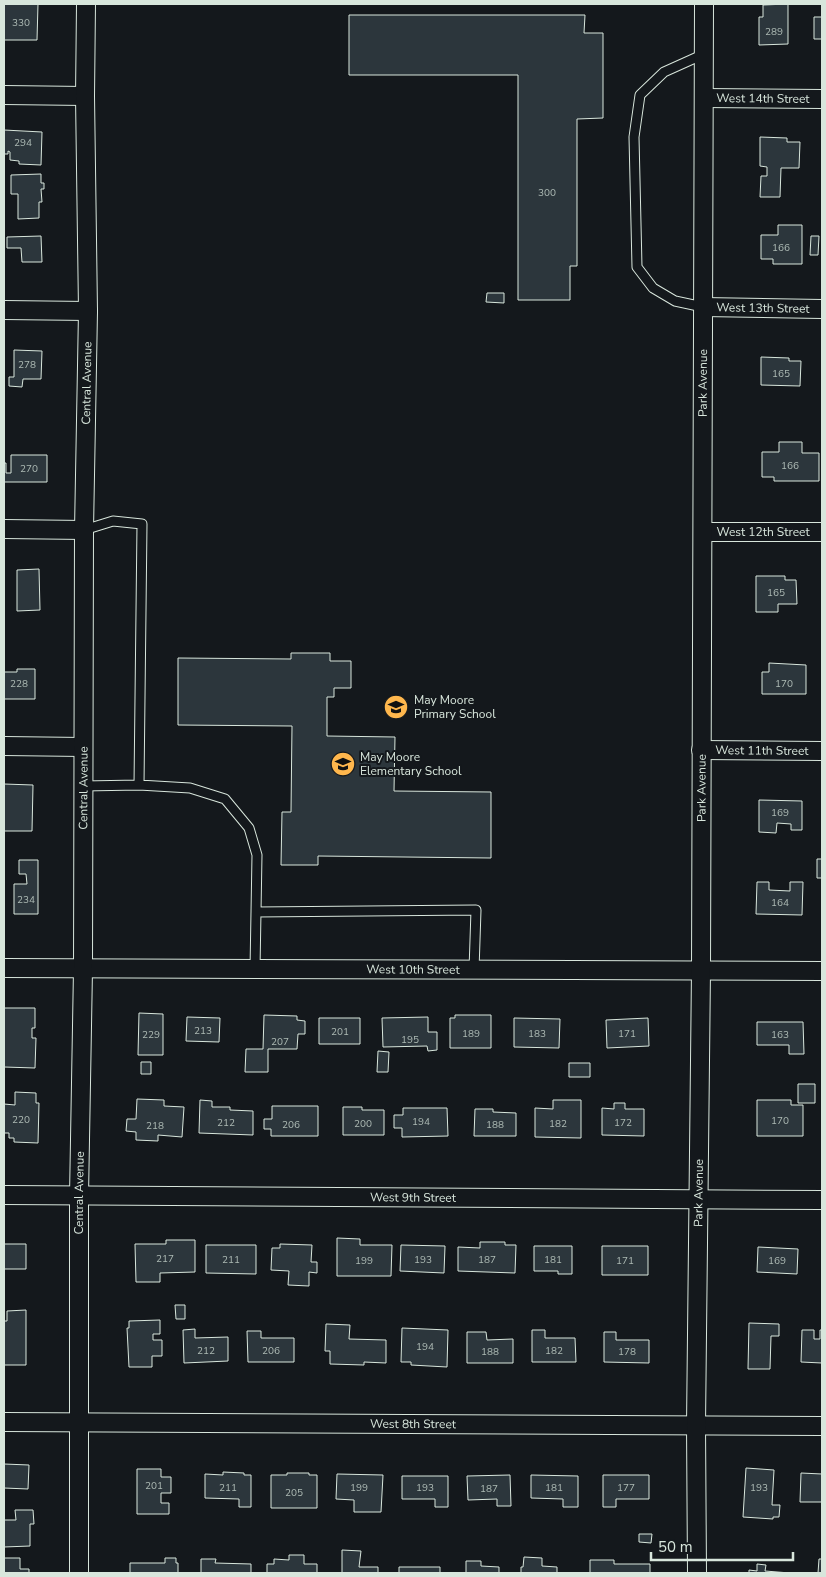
<svg xmlns="http://www.w3.org/2000/svg" width="826" height="1577" font-family="'Nunito Sans',sans-serif">
  <rect width="100%" height="100%" fill="#14181c"/>
  <path fill="#2c363c" stroke="#d8e6dc" d="M4,4H38L37,40H4Z
    M788,4V44L759,45V17H763V5Z
    M349,15H585L584,33H603V118L577,119V266H570V300H518V75H349Z
    M814,17H822V39H814Z
    M4,130L42,132L41,165L19,164V161L10,160V152L8,151V154H4Z
    M760,137L787,138V142H800L799,168H781L780,197H760L761,176H767V167L760,166Z
    M41,174V183H44V189H41L42,202H39V218L18,219V194H11V175Z
    M778,225H802V264H773V259H761V235H778Z
    M41,236L42,262H22L21,248H7V237Z
    M811,236H819L818,255H810Z
    M487,293H504V303L486,302Z
    M14,350L42,351L41,379H23L22,387L9,386V377H14Z
    M761,357L789,358V361H801L800,386L761,385Z
    M779,442H802V453H819V481H774V477H762V452H779Z
    M11,455H47V482H4V463H6V473H11Z
    M39,569L40,610L17,611V570Z
    M756,576H785V580H796L797,604H778V612H756Z
    M291,653H330V661H351V688H334V697H327V736L395,737L394,791L491,792V858L318,856V865H281L282,812H291L292,726L178,725V658L291,659Z
    M769,663L806,665V694H762V672H769Z
    M17,669H35V699H4V672H17Z
    M4,784L33,785L32,831H4Z
    M759,800L802,801V830H791V824L777,823L776,833L759,832Z
    M817,859H822V878H817Z
    M19,860H38V914H14V884H27L26,874H19Z
    M757,882H769V890L790,891V882H803L802,915L756,914Z
    M4,1008H35V1028H32V1038H36L35,1068L4,1067Z
    M139,1013L163,1014V1055H138Z
    M264,1015L297,1016V1020L305,1021V1034H298L297,1049H268V1072H245L246,1049H263Z
    M455,1015H491V1048H450V1018H455Z
    M187,1017L220,1018L219,1042L186,1041Z
    M428,1017V1032H437V1050L428,1051L427,1046L383,1047L382,1018Z
    M319,1018H360V1044H319Z
    M514,1018L560,1019L559,1048L514,1047Z
    M648,1018L649,1046L607,1048L606,1020Z
    M757,1022H803L804,1054H789V1045H757Z
    M378,1051L389,1052L388,1072H377Z
    M141,1062H151V1074H141Z
    M569,1063H590V1077H569Z
    M798,1084H815V1103H798Z
    M15,1092L36,1093V1103H39L38,1143L14,1142V1138H9V1133H4V1104L15,1105Z
    M137,1099L164,1100V1106L184,1107L182,1137L158,1135V1141L136,1140V1132L126,1131L127,1119H136Z
    M200,1100L212,1101V1107H230V1110L253,1111V1135L199,1133Z
    M553,1100H581V1138L535,1137V1108L553,1109Z
    M757,1100H791V1105H803V1136H757Z
    M614,1103H625V1109H644V1136L602,1135V1108L614,1109Z
    M272,1106H318V1136H271V1129H264V1119H272Z
    M343,1107H362V1110H384V1135H343Z
    M403,1108H447L448,1136L402,1137V1128H394V1115H403Z
    M475,1109H493V1112L516,1113V1136H474Z
    M337,1238L360,1239V1245H392L391,1276H337Z
    M166,1240H195V1272L160,1273V1282H136L135,1244H166Z
    M480,1242H505V1245H516L515,1273L458,1271V1247L480,1248Z
    M4,1244H26V1269H4Z
    M280,1244L312,1245L311,1262H317V1273L309,1272V1286L288,1285L289,1271L271,1270L272,1248H280Z
    M206,1245H256V1274L206,1273Z
    M401,1245L445,1246L444,1273L400,1271Z
    M534,1246H572V1274H558V1271H534Z
    M602,1246H648V1275H602Z
    M758,1247L798,1249L797,1274L757,1272Z
    M175,1305H185V1319H176Z
    M26,1310V1365H4V1321H7V1311Z
    M160,1320V1334H153V1340H162V1356H152V1367H129L127,1328H129V1321Z
    M749,1323L779,1324V1336H771L770,1369H748Z
    M326,1324L350,1325L349,1339L386,1340V1363L364,1362V1365L330,1364V1351H325Z
    M402,1328L448,1330L447,1367L411,1365V1362H401Z
    M195,1329V1338L228,1337V1361L184,1363L183,1330Z
    M532,1330H545V1338H575L576,1362H532Z
    M802,1330H814V1339H820V1330H822V1363L801,1362Z
    M247,1331H261V1338H294V1362H248Z
    M467,1332H486L487,1340L513,1339V1363H467Z
    M604,1332H616V1340H649V1363L604,1362Z
    M4,1464L29,1465L28,1489L4,1488Z
    M746,1468L774,1470L772,1505H780L779,1517H773V1519L743,1517Z
    M137,1469H161V1477H171V1493H161V1503H169V1514H137Z
    M223,1472L244,1473V1475H251V1507H239V1499L205,1498V1474L223,1475Z
    M287,1473H309V1475H317V1508H271V1475H287Z
    M801,1473L822,1474V1502H800Z
    M337,1474L383,1475L381,1512H354V1500L336,1499Z
    M510,1475L511,1506H497V1499L468,1500L467,1476Z
    M531,1475L578,1476V1507H563V1499L531,1498Z
    M603,1475H649V1499H616V1507H603Z
    M402,1476H448V1507H435V1499H402Z
    M15,1510H33L34,1524H30V1546L4,1547V1520H16Z
    M639,1534H652L651,1543L639,1542Z
    M342,1550L361,1551L359,1567H378V1573H342Z
    M822,1551V1573H818L819,1559H822Z
    M289,1555H304V1564H317V1573H267V1564H274V1559L289,1560Z
    M524,1557L542,1558V1566L557,1567V1573H521V1567H523Z
    M4,1558H20V1569H29V1573H4Z
    M165,1558H176V1563H178V1573H130V1563H165Z
    M201,1559H216L215,1563L251,1564V1573H201Z
    M590,1560H614V1564H650V1573H590Z
    M466,1561H481V1566L499,1567V1573H466Z
    M757,1564L766,1565L765,1571L790,1573H749V1570L757,1571Z
    M399,1567H440V1573H399Z"/>
  <g fill="none" stroke-linecap="round" stroke-linejoin="round">
    <g stroke="#d8e6dc" stroke-width="11">
      <path id="service" d="M703,307L675,301L653,288L637,267L634,137L640,95L664,72L704,54
        M84,530L113,521L142,524L139,785
        M83,786L139,785L190,788L225,799L249,828L257,855L255,969
        M256,912L476,910L474,970"/>
    </g>
    <g stroke="#d8e6dc" stroke-width="20">
      <g id="minor">
        <path d="M4,95L85,96"/>
        <path id="s1" d="M704,98L822,99"/>
        <path id="s2" d="M703,307L822,309"/>
        <path d="M4,310L88,311"/>
        <path d="M4,529L84,530"/>
        <path id="s3" d="M703,532H822"/>
        <path d="M4,746L83,747"/>
        <path id="s4" d="M701,750L822,751"/>
        <path id="s5" d="M4,968L822,971"/>
        <path id="s6" d="M4,1195L822,1200"/>
        <path id="s7" d="M4,1422L822,1426"/>
        <path id="s8" d="M79,1573V1196L83,969L84,530L88,311L85,96L86,4"/>
        <path id="s9" d="M697,1573L696,1425L701,970L704,4"/>
      </g>
    </g>
    <use href="#service" stroke="#14181c" stroke-width="9"/>
    <use href="#minor" stroke="#14181c" stroke-width="18"/>
  </g>
  <defs>
    <g id="school-disc" transform="scale(1.25)"><circle r="9.5" fill="#ffb74d" stroke="#14181c"/><path d="M0-5L7-2L0 1L-7-2ZM-4 1L0 2.5L4 1V4Q0 6-4 4Z" fill="#111"/></g>
  </defs>
  <g fill-rule="evenodd">
    <use href="#school-disc" x="396" y="707"/>
    <use href="#school-disc" x="343" y="764"/>
  </g>
  <g text-anchor="middle" stroke-width="4" stroke-linejoin="round" paint-order="stroke">
    <g font-size="10" fill="#adbab4">
      <text x="21" y="26">330</text>
      <text x="774" y="35">289</text>
      <text x="23" y="146">294</text>
      <text x="547" y="196">300</text>
      <text x="781" y="251">166</text>
      <text x="27" y="368">278</text>
      <text x="781" y="377">165</text>
      <text x="790" y="469">166</text>
      <text x="29" y="472">270</text>
      <text x="776" y="596">165</text>
      <text x="19" y="687">228</text>
      <text x="784" y="687">170</text>
      <text x="780" y="816">169</text>
      <text x="26" y="903">234</text>
      <text x="780" y="906">164</text>
      <text x="203" y="1034">213</text>
      <text x="340" y="1035">201</text>
      <text x="471" y="1037">189</text>
      <text x="537" y="1037">183</text>
      <text x="627" y="1037">171</text>
      <text x="151" y="1038">229</text>
      <text x="780" y="1038">163</text>
      <text x="410" y="1043">195</text>
      <text x="280" y="1045">207</text>
      <text x="21" y="1123">220</text>
      <text x="780" y="1124">170</text>
      <text x="421" y="1125">194</text>
      <text x="226" y="1126">212</text>
      <text x="623" y="1126">172</text>
      <text x="363" y="1127">200</text>
      <text x="558" y="1127">182</text>
      <text x="291" y="1128">206</text>
      <text x="495" y="1128">188</text>
      <text x="155" y="1129">218</text>
      <text x="165" y="1262">217</text>
      <text x="231" y="1263">211</text>
      <text x="423" y="1263">193</text>
      <text x="487" y="1263">187</text>
      <text x="553" y="1263">181</text>
      <text x="364" y="1264">199</text>
      <text x="625" y="1264">171</text>
      <text x="777" y="1264">169</text>
      <text x="425" y="1350">194</text>
      <text x="206" y="1354">212</text>
      <text x="271" y="1354">206</text>
      <text x="554" y="1354">182</text>
      <text x="490" y="1355">188</text>
      <text x="627" y="1355">178</text>
      <text x="154" y="1489">201</text>
      <text x="228" y="1491">211</text>
      <text x="359" y="1491">199</text>
      <text x="425" y="1491">193</text>
      <text x="554" y="1491">181</text>
      <text x="626" y="1491">177</text>
      <text x="759" y="1491">193</text>
      <text x="489" y="1492">187</text>
      <text x="294" y="1496">205</text>
    </g>
    <g font-size="12" fill="#d8e6dc" stroke="#14181c">
      <text dy="4" stroke="none"><textPath href="#s1" startOffset="59">West 14th Street</textPath></text>
      <text dy="4" stroke="none"><textPath href="#s2" startOffset="60">West 13th Street</textPath></text>
      <text dy="4" stroke="none"><textPath href="#s8" startOffset="1190">Central Avenue</textPath></text>
      <text dy="4" stroke="none"><textPath href="#s9" startOffset="1190">Park Avenue</textPath></text>
      <text dy="4" stroke="none"><textPath href="#s3" startOffset="60">West 12th Street</textPath></text>
      <text dy="4" stroke="none"><textPath href="#s4" startOffset="61">West 11th Street</textPath></text>
      <text dy="4" stroke="none"><textPath href="#s8" startOffset="785">Central Avenue</textPath></text>
      <text dy="4" stroke="none"><textPath href="#s9" startOffset="785">Park Avenue</textPath></text>
      <text dy="4" stroke="none"><textPath href="#s5" startOffset="409">West 10th Street</textPath></text>
      <text dy="4" stroke="none"><textPath href="#s8" startOffset="380">Central Avenue</textPath></text>
      <text dy="4" stroke="none"><textPath href="#s9" startOffset="380">Park Avenue</textPath></text>
      <text dy="4" stroke="none"><textPath href="#s6" startOffset="409">West 9th Street</textPath></text>
      <text dy="4" stroke="none"><textPath href="#s7" startOffset="409">West 8th Street</textPath></text>
    </g>
    <g font-size="12" fill="#d8e6dc" stroke="#14181c" text-anchor="start">
      <text x="414" y="704">May Moore<tspan x="414" dy="14">Primary School</tspan></text>
      <text x="360" y="761">May Moore<tspan x="360" dy="14">Elementary School</tspan></text>
    </g>
  </g>
  <rect width="826" height="1577" fill="none" stroke="#d8e6dc" stroke-width="10"/>
  <path d="M651 1552v8h142v-8" fill="none" stroke="#d8e6dc" stroke-width="2.5"/>
  <text x="658" y="1552" font-size="15" fill="#d8e6dc" stroke="#14181c" stroke-width="4" paint-order="stroke">50 m</text>
</svg>
